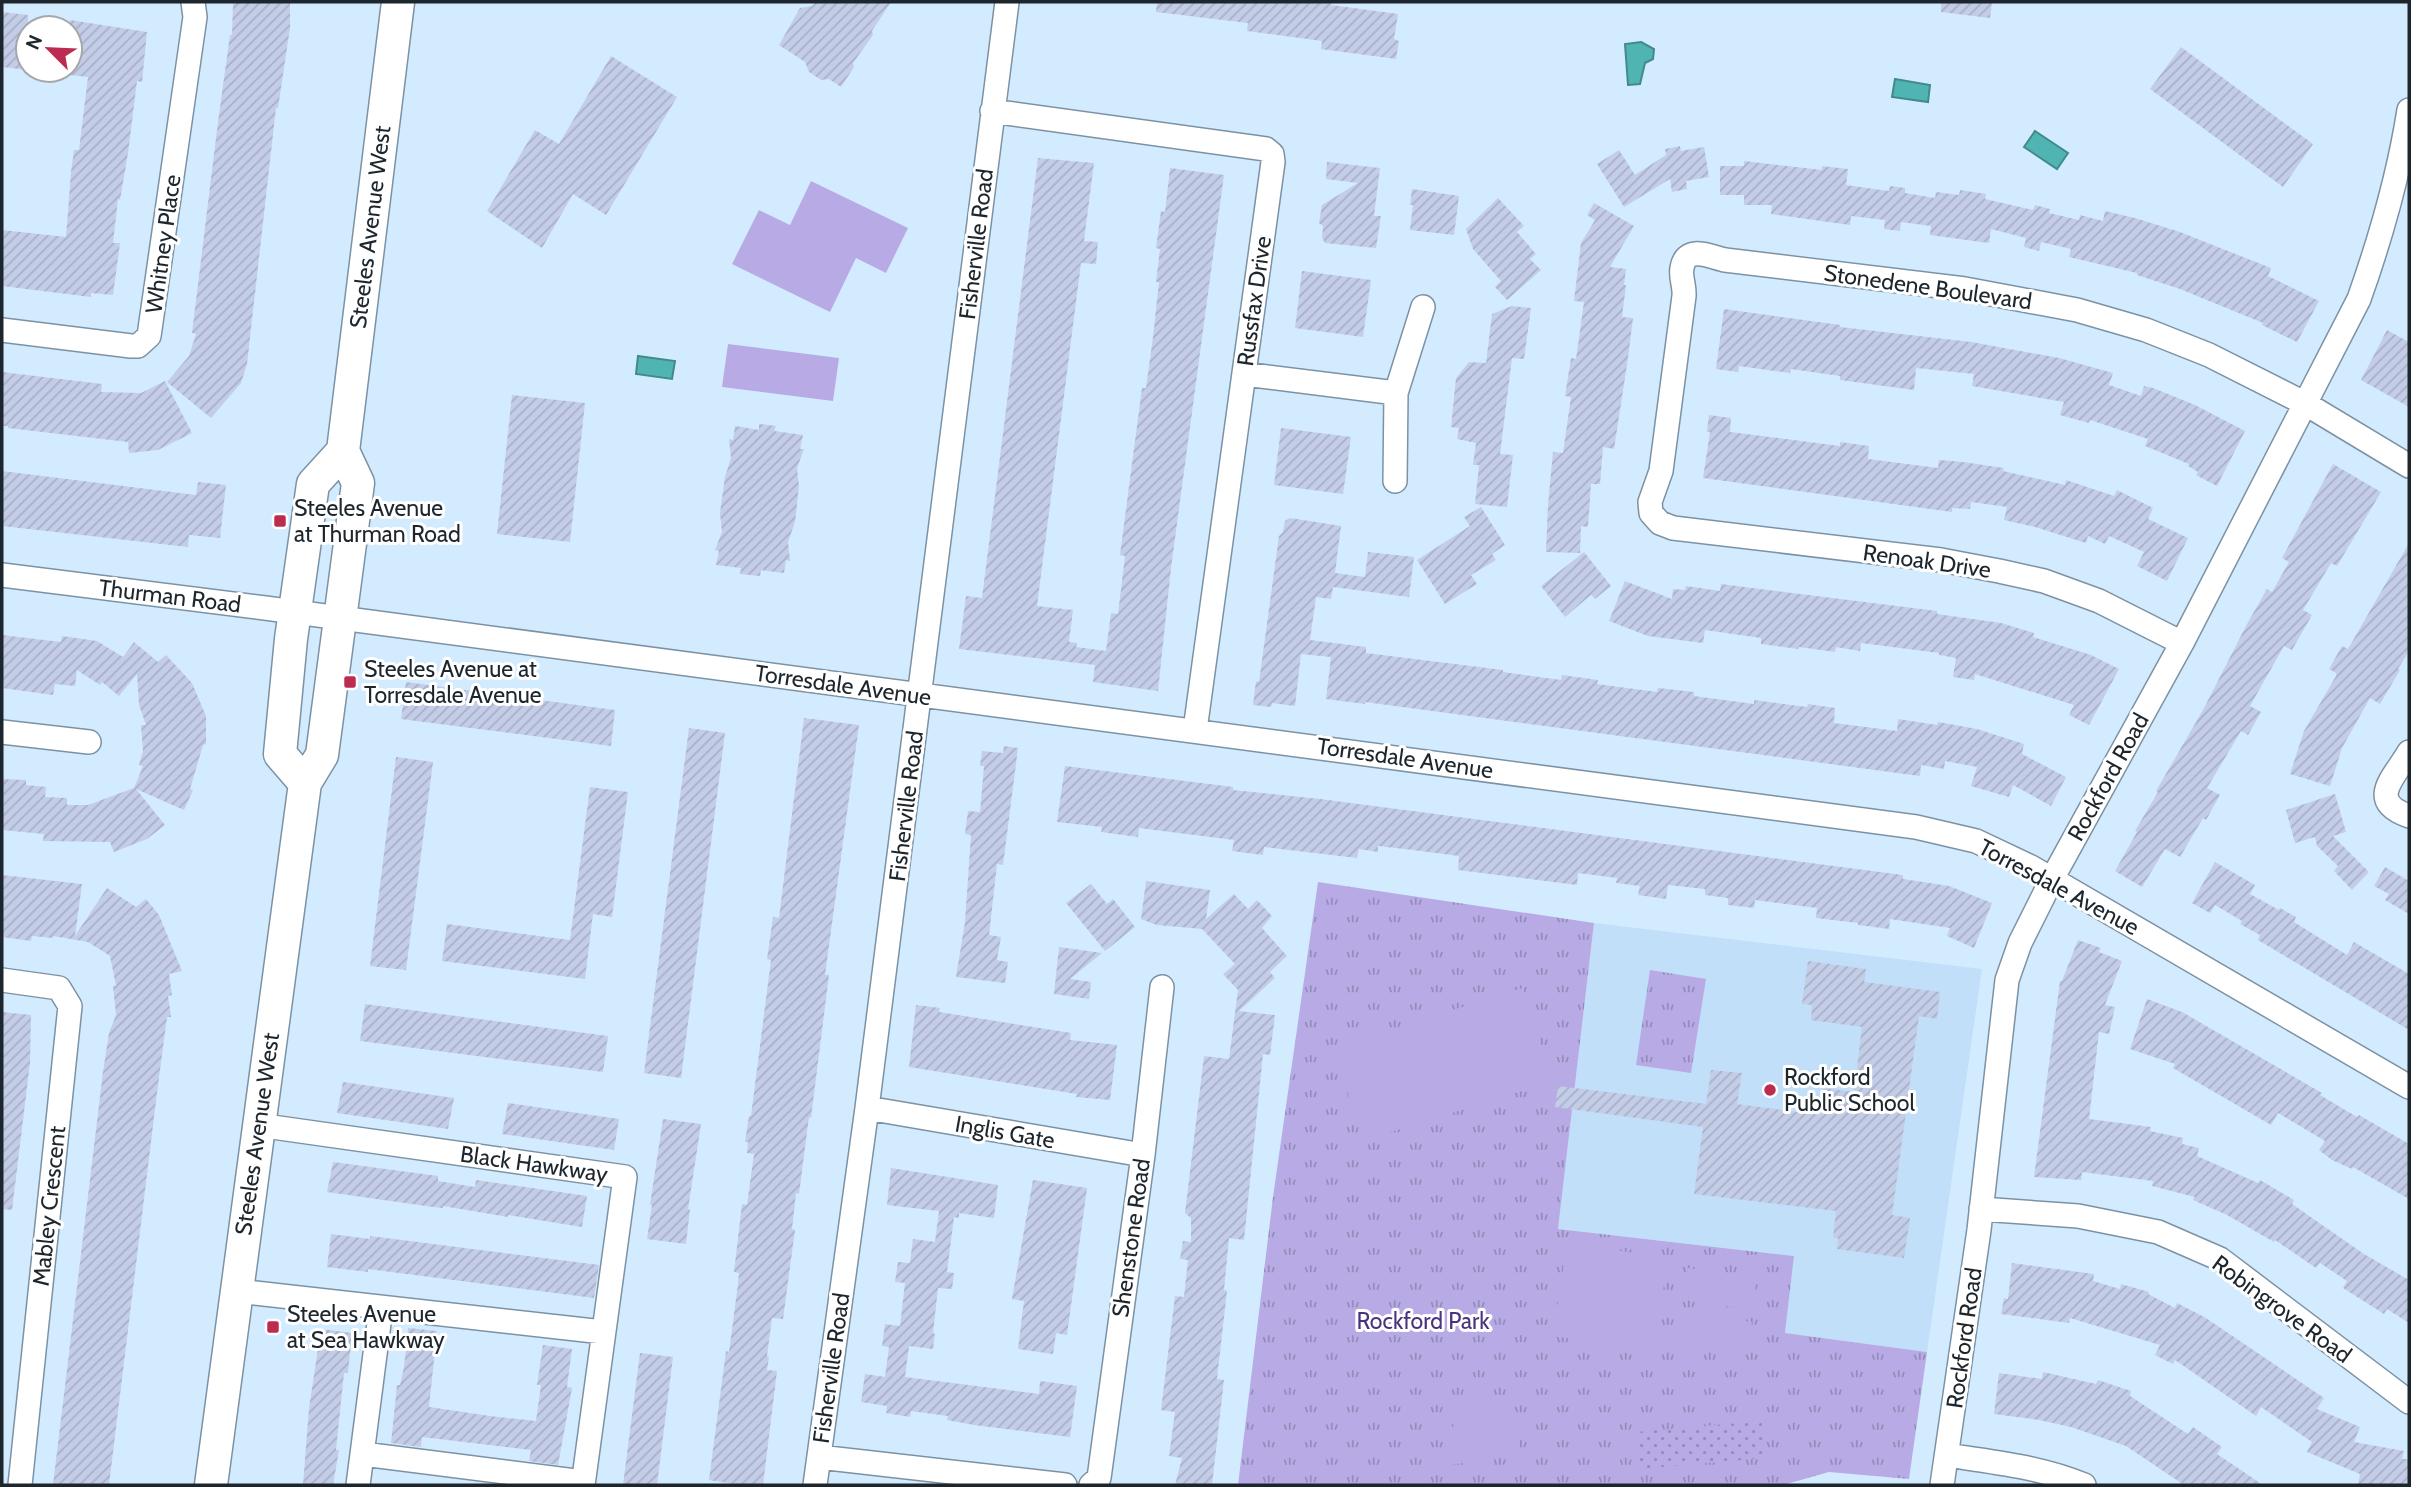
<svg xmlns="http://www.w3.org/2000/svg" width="2411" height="1487" font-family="Cabin,sans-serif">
  <defs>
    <pattern id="grass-tufts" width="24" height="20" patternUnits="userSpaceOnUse" patternTransform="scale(1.75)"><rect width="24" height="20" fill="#b8abe5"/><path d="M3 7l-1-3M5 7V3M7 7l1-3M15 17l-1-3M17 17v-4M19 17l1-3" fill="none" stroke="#958bba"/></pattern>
    <pattern id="garden-dots" width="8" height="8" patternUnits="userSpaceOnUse" patternTransform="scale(1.75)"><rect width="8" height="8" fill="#b8abe5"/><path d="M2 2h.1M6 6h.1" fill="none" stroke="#958bba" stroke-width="1.8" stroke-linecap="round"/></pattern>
    <pattern id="building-hatch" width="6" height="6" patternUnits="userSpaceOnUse" patternTransform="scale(1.75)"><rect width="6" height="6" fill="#c4cde7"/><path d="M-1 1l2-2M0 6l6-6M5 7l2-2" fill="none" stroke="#a8b0c6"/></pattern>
  </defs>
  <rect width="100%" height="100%" fill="#d3ebff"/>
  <path fill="#c1dff8" d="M1594,923L1982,969L1927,1352L1785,1333L1794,1256L1558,1229Z"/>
  <path fill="url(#grass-tufts)" d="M1318,882L1594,923L1558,1229L1794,1256L1785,1333L1927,1352L1909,1479L1829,1472L1783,1485H1238L1273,1197Z
    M1650,970L1706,979L1691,1073L1636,1065Z"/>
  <path fill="url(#garden-dots)" d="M1762,1421L1765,1458L1639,1469L1636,1432Z"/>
  <path fill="#b8abe5" d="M811,181L908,228L886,273L856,258L830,312L732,264L759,210L790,225Z
    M728,344L839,358L833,401L722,387Z
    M1523,988L1551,1082L1362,1141L1334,1047Z
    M1567,1243L1668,1258L1654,1351L1553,1336Z
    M1688,1268L1757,1278L1752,1310L1684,1300Z
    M1683,1312L1752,1322L1747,1354L1678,1344Z
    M1491,1394L1503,1397L1519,1414L1520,1455L1449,1465L1445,1445L1467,1395Z"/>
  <path fill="#50b5b2" stroke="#418a8a" stroke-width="2" d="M1641,42L1654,49L1653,59L1645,63L1640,84L1628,85L1625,44Z
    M1895,79L1930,85L1928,102L1892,97Z
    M2035,131L2068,153L2057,169L2024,147Z
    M638,356L675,361L672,379L636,374Z"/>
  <path fill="url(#building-hatch)" d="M233,2H290V28L278,108H276L247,364L241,383L211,418L167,382L189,356L196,334L192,333L218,122L230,35H232Z
    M816,2H891L872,31L873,35L853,63L854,67L841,87L829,79L821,80L809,72L805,62L779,45L800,8L812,6Z
    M1157,2H1331V5L1398,14L1394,39L1399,41L1396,59L1321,49L1322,41L1247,31L1248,23L1156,12Z
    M1941,2H1992L1990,18L1941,12Z
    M2,12L28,15V70L2,67Z
    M70,20L147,32L142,82L137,81L128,153L120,200L118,199L113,243H120L113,295L91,293V297L2,286V230L66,237L71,172L74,150H79L88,77L70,75Z
    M2181,47L2313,144L2283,187L2150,89Z
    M611,56L677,97L606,215L573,194L542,248L487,211L535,130L559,144Z
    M1680,146L1681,151L1704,147L1709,177L1686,181L1687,189L1672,192L1670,179L1624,207L1597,164L1619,150L1635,175L1666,155L1665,149Z
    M1038,158L1094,163L1084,241L1098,242L1096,264L1081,263L1037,606L1073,610L1069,642L1077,643L1076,647L1106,651L1111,613L1118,614L1125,556L1120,555L1142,388H1146L1153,337L1159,282H1156L1160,249L1156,248L1161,211L1165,212L1170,168L1224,175L1171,568L1158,691L1093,682L1095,665L959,649L966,596L982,598Z
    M1744,161L1822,170V166L1848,169L1846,185L1889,191L1890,186L1905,188V193L1935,198L1936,192L1959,195L1960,190L1986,194L1985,199L2033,210L2035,205L2050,209L2049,213L2079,220L2080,215L2103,221L2105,211L2135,218L2180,232L2271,268L2268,276L2319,301L2297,342L2262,325L2263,323L2180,289L2137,275V273L2069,257L2071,249L2041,242L2039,251L2024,247L2026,238L1991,229L1989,243L1930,235L1931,226L1901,222L1900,231L1884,229L1885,220L1851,216L1850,225L1771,214L1772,205H1744V195H1720V166H1744Z
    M1327,162L1380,168L1374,216H1381L1376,248L1325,243L1322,238L1323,226L1319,223L1322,205L1358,183L1326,179Z
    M1412,189L1459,196L1454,235L1410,230L1413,205H1410Z
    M1498,198L1524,226L1517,232L1536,254L1530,259L1541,270L1507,300L1495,287L1501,281L1473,249L1466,229Z
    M1594,203L1634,226L1610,267L1626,269L1624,285H1626L1622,317L1633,318L1628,358L1614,449L1603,447L1600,484H1591L1588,527L1581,526L1580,553L1546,552L1548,505L1553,452L1563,453L1571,397L1565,396L1571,358L1576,359L1584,302L1574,301L1581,243L1595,220L1587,215Z
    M1302,271L1371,280L1363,337L1295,328Z
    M1512,306L1531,308L1524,359L1512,358L1500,454L1513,455L1507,507L1475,504L1479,465H1473L1476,443L1457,439L1459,428L1451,427L1456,378L1469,362L1486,363L1492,314Z
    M1724,309L1840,325V327L1971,342L2059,358L2113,373L2109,385L2141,396L2144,386L2153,388L2195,405L2245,431L2217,486L2196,475L2198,472L2188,466L2189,464L2145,446L2148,439L2090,420L2089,423L2060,415L2064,402L1972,386L1974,374L1916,368L1914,390L1840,380V376L1791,369L1790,373L1739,366L1738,372L1716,369Z
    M2387,330L2409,342V407L2361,380Z
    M2,372L102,384L101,392L141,393L165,381L192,433L158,450L129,453L128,442L8,428V426H2Z
    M512,395L585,403L570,542L497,534Z
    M1709,415L1731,418L1730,432L1840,446V442L1869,446L1868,459L1938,468L1939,460L1963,462L2004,468L2003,471L2065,485L2066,480L2114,496L2117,490L2153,508L2148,519L2188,538L2167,581L2137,566L2144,552L2109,536L2105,544L2088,536L2086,543L2035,527L2004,520L2007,507L1971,502L1970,509L1952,508V512L1703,478L1710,432H1707Z
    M759,424L776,426L774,431L803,435L800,449H804L797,468L799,486L795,522L788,542L790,561L786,560L784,573L761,570L760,576L740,574L741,568L716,565L719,551L715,550L722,532L720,513L725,477L731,458L729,439L733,440L735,426L759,430Z
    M1281,428L1351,437L1343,494L1274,485Z
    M2333,464L2381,492L2337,566L2331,563L2303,610L2312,615L2292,650L2284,646L2250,706L2261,712L2248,735L2241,731L2207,788L2220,795L2206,820L2203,818L2180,857L2165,849L2142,887L2115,871L2137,832L2135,831L2158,792L2156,791L2203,710L2247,624L2267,589L2272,592L2289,562L2282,558Z
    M2,471L196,495L198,482L226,485L220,538L189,535L188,547L2,526Z
    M1481,507L1505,545L1492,554L1496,560L1471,575L1477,584L1445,604L1417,560L1470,526L1464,517Z
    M1290,518L1341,526L1335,573L1365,577L1368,552L1414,557L1409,597L1333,587L1331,599L1316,597L1310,640L1366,647V653L1503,670V672L1561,680L1562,675L1598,680L1597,684L1657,692L1658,688L1694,692V696L1754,704V700L1807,707L1808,704L1835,708L1834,723L1897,731L1898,719L1937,725L1938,722L1977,729L2024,744L2022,754L2066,777L2051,806L2013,785L2009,797L1971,786L1977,767L1945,761L1944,769L1921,765L1920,776L1365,702V704L1326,699L1331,657L1301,654L1295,706L1272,703L1271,707L1253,705L1256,681L1259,682L1279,536L1283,532L1285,521Z
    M2409,543V651L2398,669L2400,670L2380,704L2370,698L2342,748L2330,786L2290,774L2304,731L2336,676V673L2329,669L2342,646L2348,649Z
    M1584,552L1611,586L1595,599L1591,595L1565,617L1541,586Z
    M1625,581L1672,599L1673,589L1685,590L1686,586L1720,591L1721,584L1937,611V614L2001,623L2034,633L2033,637L2091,655L2119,669L2089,725L2069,715L2074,705L1975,674L1974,680L1953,677L1956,658L1939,655V653L1861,643L1860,651L1836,647L1835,652L1799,647L1798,649L1761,644V638L1705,630L1703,643L1648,636L1609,621Z
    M2,635L61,642L62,636L97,641L123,657L134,642L158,662L166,655L192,683L206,716V744L203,745L190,789L193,790L184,810L136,789L165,825L147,839L114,852L110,842L43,841L44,834L2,830V779L26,780V785L46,787L45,797L67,798V805H88L134,788L143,766L139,765L143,751L141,725H146L139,705L137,674L119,696L102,682L100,685L77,670L75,686L55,684L53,695L2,688Z
    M406,682L615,710L611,746L401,719Z
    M804,718L859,725L825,975H829L811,1118L809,1117L799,1194L796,1193L792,1229L795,1230L783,1319L772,1318L767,1356L769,1357L767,1370L777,1371L763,1485H741L709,1480L726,1351L729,1352L738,1284L739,1273L734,1272L742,1204L747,1205L754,1154L747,1153L748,1142H745L749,1116H751L771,960L767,959L773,917L779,918Z
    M689,728L725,733L681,1078L644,1073Z
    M1004,746L1018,748L1003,865L997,864L989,935L1001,937L997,960L1008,962L1005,983L956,977L965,922L971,835L965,834L968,811L980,812L984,766H980L982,751L1003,753Z
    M396,757L433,762L406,970L370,966Z
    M1065,766L1233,787V790L1320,799L1903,875V879L1949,886L1992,903L1974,948L1947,936L1950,928L1890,919L1889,929L1858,925V923L1816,918L1817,908L1755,900L1754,908L1728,905V898L1705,895V889L1668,885L1666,899L1638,895L1640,886L1616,883L1617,878L1578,873L1577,885L1458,870L1459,856L1413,850L1378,846V852L1359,849L1357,858L1264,847L1263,855L1232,851L1234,840L1139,828L1138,837L1101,832L1102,827L1057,822Z
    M590,787L628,792L612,917L593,914L585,979L442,961L447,924L570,940Z
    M2335,794L2346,832L2333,836L2369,872L2352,890L2334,871L2338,866L2317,846L2315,837L2295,843L2286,810Z
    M2215,862L2255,885L2250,894L2279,910L2280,908L2296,917L2294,922L2347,955L2354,942L2409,974V1030L2258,940L2260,935L2240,924L2242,921L2215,905L2210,913L2192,903Z
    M2385,867L2409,881V914L2385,900L2389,894L2374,886Z
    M2,875L82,884L75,936L107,888L136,907L146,899L159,915L182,971L169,974L172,995L168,996L171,1017H167L157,1093L109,1485H53L103,1072L109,1033L116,1015L113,986H116L110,956L88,942L53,936V938L32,936L31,941L2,937Z
    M1146,881L1210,890L1206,919L1234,894L1248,909L1257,900L1272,916L1262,928L1287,956L1270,972L1275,978L1239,1011L1275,1015L1270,1055L1263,1054L1244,1240L1229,1238L1224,1290L1227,1291L1217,1379L1224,1380L1212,1485H1175L1182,1458L1169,1456L1175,1412L1161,1410L1175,1296L1184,1297L1188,1260L1180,1259L1183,1241L1191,1242V1218L1185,1213L1204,1056L1229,1059L1238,990L1223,974L1235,964L1202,929L1157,925L1141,919Z
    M1091,884L1107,904L1113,899L1135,927L1105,951L1066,903Z
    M2078,940L2101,948L2099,952L2122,961L2105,1005L2115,1007L2109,1034L2099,1032L2089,1119L2151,1127L2150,1131L2183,1138L2182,1144L2199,1148L2197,1156L2258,1183L2260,1180L2294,1200L2292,1204L2364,1254L2409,1280V1323L2387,1309L2384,1314L2343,1288L2347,1281L2320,1263L2316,1268L2275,1240L2274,1242L2227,1215L2193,1200L2195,1197L2152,1186L2153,1181L2082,1172L2081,1180L2034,1177L2060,981H2062Z
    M1059,947L1102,953L1070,979L1091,982L1089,999L1054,994Z
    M1808,961L1866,969L1864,982L1940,992L1937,1019L1919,1016L1892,1215L1910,1218L1904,1258L1837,1249L1838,1238H1833L1836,1211L1694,1194L1703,1127L1555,1107L1558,1086L1706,1104L1711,1070L1742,1073L1737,1104L1820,1115L1824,1088L1854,1092L1862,1027L1811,1020L1812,1005L1802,1004Z
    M2147,999L2182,1012L2322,1093L2320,1095L2357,1117L2359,1115L2409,1144V1199L2353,1167L2352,1169L2332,1160L2319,1150L2325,1141L2278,1113L2271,1125L2173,1068L2175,1064L2130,1049Z
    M365,1004L608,1036L603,1072L360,1041Z
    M916,1005L940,1008L939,1012L1071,1033L1070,1040L1117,1045L1110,1100L1076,1097L1077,1094L909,1067Z
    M2,1012L31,1015L30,1063L12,1210L2,1209Z
    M343,1082L454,1098L448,1129L337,1113Z
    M508,1103L619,1119L614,1150L502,1134Z
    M663,1119L701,1124L688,1209H690L686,1244L647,1239L652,1205H650Z
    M333,1162L438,1176V1181L475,1187L476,1180L587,1196L582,1227L508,1215V1217L443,1206V1208L433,1207L327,1192Z
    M891,1168L998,1185L994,1218L959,1213V1218L954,1217L947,1272L954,1273L952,1289L938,1288L933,1333L935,1334L933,1349L909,1346L905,1377L1039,1394L1040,1381L1077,1386L1070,1437L974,1425L947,1420L948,1416L911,1411L910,1417L886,1413L887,1406L861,1402L865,1374L885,1377L889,1347L882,1346L885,1324L900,1326L905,1283L895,1282L898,1262L910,1263L913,1239L935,1242L939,1211L887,1205Z
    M1033,1180L1087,1188L1067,1335L1056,1333L1053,1354L1018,1349L1024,1301L1012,1299Z
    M331,1234L370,1239V1236L599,1265L594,1298L368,1269V1272L327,1267Z
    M2012,1263L2094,1274L2093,1281L2120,1289L2121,1284L2149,1292L2148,1294L2175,1308L2177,1303L2206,1318L2324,1398L2317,1409L2360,1427L2354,1442L2404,1451L2402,1459H2409V1485H2358L2360,1474L2307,1452L2312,1442L2261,1407L2256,1416L2175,1360L2173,1364L2155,1355L2160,1345L2070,1318L2069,1323L2001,1314L2004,1298L2008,1299Z
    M408,1328L437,1331L429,1407L490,1416L536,1421L541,1385H537L543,1345L572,1349L567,1387L572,1388L558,1465L529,1461L531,1450L422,1437L421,1447L391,1443L397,1385H400L404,1367Z
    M321,1329L352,1333L348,1373H344L336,1450H339L333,1485H303L309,1408Z
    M640,1353L673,1357L657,1485H623Z
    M2043,1372L2096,1384L2098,1380L2131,1391L2130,1396L2188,1434L2193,1427L2222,1447L2217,1454L2263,1485H2184L2126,1446L2071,1427L2039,1420L1994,1414L1999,1373L2042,1379Z"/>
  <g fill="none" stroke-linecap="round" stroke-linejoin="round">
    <g stroke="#7c92a4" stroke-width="26">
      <path id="minor" d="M992,111L1266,149L1272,154L1273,162L1195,730
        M2,330L131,346H138L149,336L195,17L193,2
        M1244,374L1396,393
        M1395,481L1396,393L1423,307
        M2,575L265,608L1916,827L1976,841L2031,867L2409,1087
        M2182,643L2099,601L2044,581L1999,571L1941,560L1673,528L1660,523L1651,513L1650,502L1661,471L1684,296C1685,287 1680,276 1682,268C1686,244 1711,257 1725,260L1965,289L2077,310L2146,330L2209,355L2306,404L2409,466
        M2,732L89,742
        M2409,752C2394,778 2366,801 2409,816
        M2,980L59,988L70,1006L20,1485
        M867,1108L1143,1155
        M258,1125L625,1177L583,1485
        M1981,1209L2078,1216L2158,1232L2220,1259L2409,1402
        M237,1291L603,1332
        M363,1454L583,1482
        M1947,1455C1994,1462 2040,1467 2084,1485
        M819,1457L1065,1485
        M358,1485L381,1308
        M815,1485L867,1108L1007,2
        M1091,1485L1099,1478L1143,1155L1162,987
        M1942,1485L1979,1230L2007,980L2020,943L2052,879L2182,643L2359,299C2381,237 2399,174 2409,110"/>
    </g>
    <g stroke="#7c92a4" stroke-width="35">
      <path id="secondary" d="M305,783L280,754L291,639L313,484L343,451
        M211,1485L305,783L322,755L358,483L343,451L398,2"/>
    </g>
    <use href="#minor" stroke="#fff" stroke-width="23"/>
    <use href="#secondary" stroke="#fff" stroke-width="32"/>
  </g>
  <g fill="#bc2c50" stroke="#fff" stroke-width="2.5">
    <rect x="273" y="514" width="14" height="14" rx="3.5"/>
    <rect x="343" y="675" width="14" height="14" rx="3.5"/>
    <circle cx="1770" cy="1090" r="7"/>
    <rect x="266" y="1320" width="14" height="14" rx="3.5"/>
  </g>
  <g text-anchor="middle" stroke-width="6" stroke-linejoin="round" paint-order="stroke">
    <g font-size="23" fill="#1d262d" stroke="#fff">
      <text transform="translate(370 227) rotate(-83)" y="8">Steeles Avenue West</text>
      <text transform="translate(163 244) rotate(-82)" y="8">Whitney Place</text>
      <text transform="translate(976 244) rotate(-83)" y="8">Fisherville Road</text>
      <text transform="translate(1928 287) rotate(8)" y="8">Stonedene Boulevard</text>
      <text transform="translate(1254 301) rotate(-82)" y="8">Russfax Drive</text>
      <text transform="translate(1927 561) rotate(8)" y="8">Renoak Drive</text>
      <text transform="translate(170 596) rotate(7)" y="8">Thurman Road</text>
      <text transform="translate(843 685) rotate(8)" y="8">Torresdale Avenue</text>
      <text transform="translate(1405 758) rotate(8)" y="8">Torresdale Avenue</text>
      <text transform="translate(2108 777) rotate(-61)" y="8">Rockford Road</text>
      <text transform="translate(906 806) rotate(-83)" y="8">Fisherville Road</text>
      <text transform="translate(2059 887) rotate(28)" y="8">Torresdale Avenue</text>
      <text transform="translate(1005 1132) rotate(10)" y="8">Inglis Gate</text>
      <text transform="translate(257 1134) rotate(-82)" y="8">Steeles Avenue West</text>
      <text transform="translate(534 1164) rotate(8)" y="8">Black Hawkway</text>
      <text transform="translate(49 1206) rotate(-84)" y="8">Mabley Crescent</text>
      <text transform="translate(1131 1238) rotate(-82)" y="8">Shenstone Road</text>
      <text transform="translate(2282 1309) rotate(36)" y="8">Robingrove Road</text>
      <text transform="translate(1964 1338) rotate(-82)" y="8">Rockford Road</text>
      <text transform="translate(831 1368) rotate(-82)" y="8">Fisherville Road</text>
    </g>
    <g font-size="23" fill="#1d262d" stroke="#fff" text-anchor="start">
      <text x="294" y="516">Steeles Avenue<tspan x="294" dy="26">at Thurman Road</tspan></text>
      <text x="364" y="677">Steeles Avenue at<tspan x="364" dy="26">Torresdale Avenue</tspan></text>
      <text x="1784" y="1085">Rockford<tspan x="1784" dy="26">Public School</tspan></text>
      <text x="287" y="1322">Steeles Avenue<tspan x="287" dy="26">at Sea Hawkway</tspan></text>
    </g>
    <g font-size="23" fill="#4b327e" stroke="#fff">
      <text x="1423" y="1329">Rockford Park</text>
    </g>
  </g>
  <rect width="2411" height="1487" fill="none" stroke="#1d262d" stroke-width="7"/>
  <g transform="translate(49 49) rotate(294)"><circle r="33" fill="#ffffff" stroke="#a5a8ab" stroke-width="2"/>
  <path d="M0-5L12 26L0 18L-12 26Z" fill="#bc2c50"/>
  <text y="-10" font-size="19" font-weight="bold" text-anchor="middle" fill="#1d262d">N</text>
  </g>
</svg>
